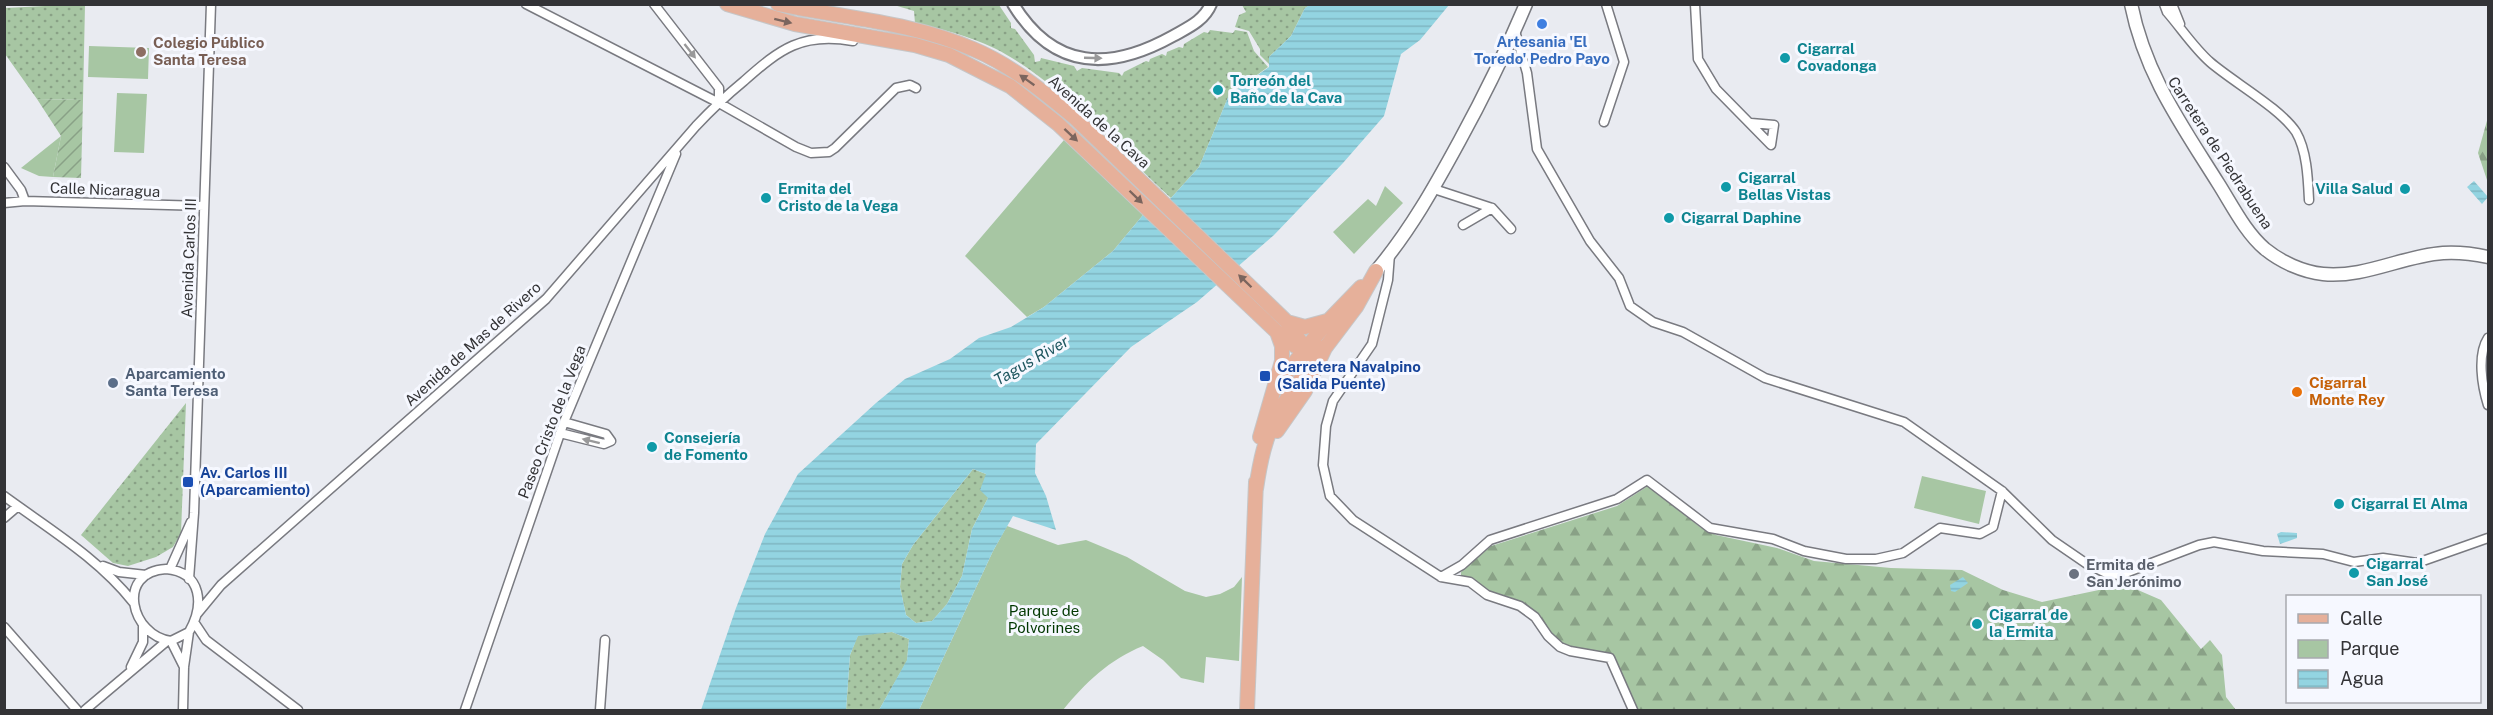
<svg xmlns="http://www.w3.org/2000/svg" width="2493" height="715" font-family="'Public Sans',sans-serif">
  <defs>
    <pattern id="grass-dots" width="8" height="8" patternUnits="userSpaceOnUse" patternTransform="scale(1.5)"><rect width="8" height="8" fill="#a7c6a3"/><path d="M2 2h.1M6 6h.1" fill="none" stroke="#89a186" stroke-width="1.8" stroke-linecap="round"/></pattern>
    <pattern id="forest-firs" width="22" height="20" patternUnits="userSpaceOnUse" patternTransform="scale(1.5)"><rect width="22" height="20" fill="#a7c6a3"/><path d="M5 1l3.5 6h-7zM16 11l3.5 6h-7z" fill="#89a186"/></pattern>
    <pattern id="garden-furrows" width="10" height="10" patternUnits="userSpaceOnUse" patternTransform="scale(1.5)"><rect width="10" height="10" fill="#a7c6a3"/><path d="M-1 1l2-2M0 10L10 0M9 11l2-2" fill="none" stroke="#89a186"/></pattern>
    <pattern id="water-rules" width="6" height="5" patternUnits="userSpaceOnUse" patternTransform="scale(1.5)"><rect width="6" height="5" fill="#93d4e1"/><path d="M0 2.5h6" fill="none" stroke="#7fb6c2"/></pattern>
  </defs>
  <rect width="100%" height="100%" fill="#e9ebf1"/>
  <path fill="url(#grass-dots)" fill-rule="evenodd" d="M65,5H85L83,100L37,99L5,54V8Z
    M894,5H999L1011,23V28L1015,29L1034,55L1035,62L1040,61L1041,58L1074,66L1077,71L1082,68L1119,73L1122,76L1124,72L1146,61L1149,62L1150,59L1162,54L1166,56L1167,52L1179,47L1183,48L1184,44L1204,32L1208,33L1210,30L1233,33L1235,30L1247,32L1254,51L1268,67L1229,95L1199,167L1171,198C1119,150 1057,79 994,48C969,36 942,29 915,23L914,11ZM1218,81L1226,89L1217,99L1209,90Z
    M1242,5H1311L1305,8L1291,36L1269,57V64L1260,55V49L1249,31L1235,27L1239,15L1246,12Z
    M186,403L181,533L173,547L156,557L128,566L113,563L81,535Z
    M973,469L986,474L988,498L972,529L962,576L947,604L932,621L916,623L906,615L900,587L902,564L913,545Z
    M892,632L909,639L907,661L879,710H846L850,655L858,635Z"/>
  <path fill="url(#forest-firs)" d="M2488,117V183L2478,153Z
    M1648,486L1700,527L1716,535L1777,548L1814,561L1891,568L1962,570L2003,590L2042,602L2113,587H2131L2161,600L2201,649L2210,640L2222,655L2226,697L2236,710H1633L1611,658L1560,647L1535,616L1461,578V572L1491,546L1617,506Z"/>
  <path fill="#a7c6a3" d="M89,46L149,48L148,79L88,77Z
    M117,93L147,94L144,153L114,152Z
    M61,136L53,177L39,176L21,168Z
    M1064,140L1143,215L1113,251L1044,307L1027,317L965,256Z
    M1385,186L1403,203L1354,254L1333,232L1368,199L1376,206Z
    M1922,476L1986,491L1979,524L1914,508Z
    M1007,526L1058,545L1086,540L1127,557L1185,591L1206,597L1220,594L1234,587L1242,577L1239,661L1206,657L1204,683L1181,678L1163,660L1143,646C1110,659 1085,683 1063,710H919L993,551Z"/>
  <path fill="url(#garden-furrows)" d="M37,99L83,100L81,178L53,177L61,136Z"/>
  <path fill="url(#water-rules)" fill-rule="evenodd" d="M1311,4L1449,5L1420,40L1401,54L1384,116L1343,163L1274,235L1197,302L1131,347L1036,444L1035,473L1046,496L1056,530L1013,516L993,551L919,710H879L907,660L909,639L892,632L858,636L850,655L846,710H701L736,608L765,534L798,474L876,403L905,379L950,359L979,338L1011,327L1044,307L1113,251L1143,215L1171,198L1199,167L1229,95L1269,67V57L1291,36L1305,8ZM973,469L986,474L980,490L988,498L972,529L962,576L947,604L932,621L916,623L906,615L900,587L902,564L913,545Z
    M2474,181L2488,197L2482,204L2467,187Z
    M2281,532L2297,533V538L2280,544L2277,534Z
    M1963,577L1968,583L1955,592L1951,591L1950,585Z"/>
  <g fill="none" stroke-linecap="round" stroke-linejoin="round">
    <g stroke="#797a80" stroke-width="11">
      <path id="minor" d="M526,4L719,103L796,147L811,153L829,152L835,148L896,88L910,85L916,88
        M654,4L719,88V103
        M1695,4L1698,59L1716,89L1771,145L1774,125L1751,123
        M2164,4L2167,12C2181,28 2194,48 2210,62C2233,82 2280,108 2296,132C2307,151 2308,179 2309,200
        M2172,4L2180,24
        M1515,31L1527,73L1537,149L1590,241L1619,278L1630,306L1653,322L1683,332L1765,378L1904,422L2002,491L2052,540L2087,564L2108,574L2120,575L2199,545L2214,542L2263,551L2323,554L2354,562L2383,558L2417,563L2488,538
        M1604,122L1624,62L1606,4
        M4,167L21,190L25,201
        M1434,189L1492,208L1511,229
        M4,203L25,201L204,206
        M1463,225L1492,208
        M1390,254L1388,280L1372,344L1333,401L1326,426L1323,465L1330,496L1353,520L1441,577L1470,582L1487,595L1520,606L1535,617L1548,636L1560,647L1570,651L1610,658L1633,710
        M2488,338C2477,355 2482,386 2488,405
        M560,433L604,444L611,441L606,434L564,422
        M4,496C49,529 98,558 133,602
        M4,518L18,506
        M103,566L119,572L146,575
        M166,569C203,572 204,606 189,632L171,641C131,636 115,572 166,569Z
        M170,569L191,522
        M1441,577L1462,565L1490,540L1617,499L1647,480L1710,528L1773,539L1804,551L1846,559H1876L1903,553L1940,528L1980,534L1993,527L2002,491
        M189,579L194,513L211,4
        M197,614L221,585L546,299L696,126C711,110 727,95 744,81C780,49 802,32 853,41
        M194,622L206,640L298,710
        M4,627L77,710
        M171,641L184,667
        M131,667L143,642V625
        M85,710L167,641
        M183,710L184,667L189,632
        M465,710L564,422L676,154
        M600,710L605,640"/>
    </g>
    <g stroke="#797a80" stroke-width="14">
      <path id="tertiary" d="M1013,4C1054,71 1110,71 1173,36C1187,28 1204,21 1211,4"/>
    </g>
    <g stroke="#797a80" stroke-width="15">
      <path id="secondary" d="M2131,4C2145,74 2181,124 2218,183C2232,205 2245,232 2265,249C2281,262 2303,272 2323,274C2365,278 2402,256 2443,253C2459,252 2474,254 2488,257
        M1376,271C1410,231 1435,186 1460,140C1484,96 1506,51 1526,4"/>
    </g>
    <g stroke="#c6c6c7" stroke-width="16">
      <path id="primary" d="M727,4L795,24L915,45L949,55L1010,86L1058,124L1277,332L1295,346L1325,348
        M778,4C843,18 911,22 973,49C1011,65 1044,92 1075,118L1287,322L1311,357C1306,378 1288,394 1278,413C1265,437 1260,462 1256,489
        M1287,322L1305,327L1327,321
        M1281,379L1329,320L1361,287
        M1277,431L1305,391L1325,348L1356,307L1376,271
        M1260,437L1282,361V346L1277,332
        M1247,710L1256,482"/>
    </g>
    <use href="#minor" stroke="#fff" stroke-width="8"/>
    <use href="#tertiary" stroke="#fff" stroke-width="10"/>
    <use href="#secondary" stroke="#fff" stroke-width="12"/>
    <use href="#primary" stroke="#e6b09a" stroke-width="14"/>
  </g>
  <defs><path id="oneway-solid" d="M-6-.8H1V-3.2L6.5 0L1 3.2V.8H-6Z" transform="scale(1.5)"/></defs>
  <g fill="#7b655e">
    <use href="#oneway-solid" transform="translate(783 21) rotate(14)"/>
    <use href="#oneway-solid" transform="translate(1027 80) rotate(-145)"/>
    <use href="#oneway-solid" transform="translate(1071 135) rotate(43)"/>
    <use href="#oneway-solid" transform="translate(1136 197) rotate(44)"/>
    <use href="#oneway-solid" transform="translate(1245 281) rotate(-136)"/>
  </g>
  <g fill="#99999a">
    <use href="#oneway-solid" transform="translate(690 51) rotate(52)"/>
    <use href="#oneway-solid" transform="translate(1093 58) rotate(2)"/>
    <use href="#oneway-solid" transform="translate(591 441) rotate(-166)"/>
  </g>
  <circle fill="#3f7fe0" stroke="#f6f8ff" stroke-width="2" cx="1542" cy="24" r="6"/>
  <circle fill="#8d6e63" stroke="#f6f8ff" stroke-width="2" cx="141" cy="52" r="6"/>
  <g fill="#0f9aa8" stroke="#f6f8ff" stroke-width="2">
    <circle cx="1785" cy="58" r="6"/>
    <circle cx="1218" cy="90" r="6"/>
    <circle cx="1726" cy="187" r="6"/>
    <circle cx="2405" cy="189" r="6"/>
    <circle cx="766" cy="198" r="6"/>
    <circle cx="1669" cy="218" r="6"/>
    <circle cx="652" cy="447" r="6"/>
    <circle cx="2339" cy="504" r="6"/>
    <circle cx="2354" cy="573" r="6"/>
    <circle cx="1977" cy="624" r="6"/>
  </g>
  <g fill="#1a4fb4" stroke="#f6f8ff" stroke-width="2">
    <rect x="1259" y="370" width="12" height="12" rx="3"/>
    <rect x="182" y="476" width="12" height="12" rx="3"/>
  </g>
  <circle fill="#5c6f8a" stroke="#f6f8ff" stroke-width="2" cx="113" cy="383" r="6"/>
  <circle fill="#e8710a" stroke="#f6f8ff" stroke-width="2" cx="2297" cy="392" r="6"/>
  <circle fill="#6b7280" stroke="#f6f8ff" stroke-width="2" cx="2074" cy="574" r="6"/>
  <g text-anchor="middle" stroke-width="6" stroke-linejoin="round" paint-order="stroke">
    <g font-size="15" font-weight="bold" fill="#366cbe" stroke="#f6f8ff">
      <text x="1542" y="47">Artesania 'El<tspan x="1542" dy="17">Toredo' Pedro Payo</tspan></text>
    </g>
    <g font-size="15" font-weight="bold" fill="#785e54" stroke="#f6f8ff" text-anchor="start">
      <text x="153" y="48">Colegio Público<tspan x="153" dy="17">Santa Teresa</tspan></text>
    </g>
    <g font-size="15" font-weight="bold" fill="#0d838f" stroke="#f6f8ff" text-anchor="start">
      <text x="1797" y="54">Cigarral<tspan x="1797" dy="17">Covadonga</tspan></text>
      <text x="1230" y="86">Torreón del<tspan x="1230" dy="17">Baño de la Cava</tspan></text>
      <text x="1738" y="183">Cigarral<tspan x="1738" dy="17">Bellas Vistas</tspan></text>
      <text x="778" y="194">Ermita del<tspan x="778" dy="17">Cristo de la Vega</tspan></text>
      <text x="2393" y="194" text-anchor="end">Villa Salud</text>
      <text x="1681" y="223">Cigarral Daphine</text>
      <text x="664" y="443">Consejería<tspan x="664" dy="17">de Fomento</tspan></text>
      <text x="2351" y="509">Cigarral El Alma</text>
      <text x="2366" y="569">Cigarral<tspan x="2366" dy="17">San José</tspan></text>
      <text x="1989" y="620">Cigarral de<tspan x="1989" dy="17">la Ermita</tspan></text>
    </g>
    <g font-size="15" fill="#333336" stroke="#f6f8ff">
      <text transform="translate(1099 122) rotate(42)" y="5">Avenida de la Cava</text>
      <text transform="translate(2220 153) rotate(57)" y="5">Carretera de Piedrabuena</text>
      <text transform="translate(105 190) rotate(2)" y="5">Calle Nicaragua</text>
      <text transform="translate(189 258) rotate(-88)" y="5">Avenida Carlos III</text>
      <text transform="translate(473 344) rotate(-42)" y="5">Avenida de Mas de Rivero</text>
      <text transform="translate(552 422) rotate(-69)" y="5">Paseo Cristo de la Vega</text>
    </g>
    <g font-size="15" font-weight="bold" fill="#164399" stroke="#f6f8ff" text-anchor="start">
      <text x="1277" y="372">Carretera Navalpino<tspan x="1277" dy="17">(Salida Puente)</tspan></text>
      <text x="200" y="478">Av. Carlos III<tspan x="200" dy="17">(Aparcamiento)</tspan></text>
    </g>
    <g font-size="15" font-weight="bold" fill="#4e5e75" stroke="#f6f8ff" text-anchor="start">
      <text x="125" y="379">Aparcamiento<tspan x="125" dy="17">Santa Teresa</tspan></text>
    </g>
    <g font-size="15" font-weight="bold" fill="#c56008" stroke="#f6f8ff" text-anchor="start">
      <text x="2309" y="388">Cigarral<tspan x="2309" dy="17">Monte Rey</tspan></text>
    </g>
    <g font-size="15" font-weight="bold" fill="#5b616d" stroke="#f6f8ff" text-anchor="start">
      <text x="2086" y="570">Ermita de<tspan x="2086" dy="17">San Jerónimo</tspan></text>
    </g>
    <g font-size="15" fill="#023801" stroke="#f6f8ff">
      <text x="1044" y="616">Parque de<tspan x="1044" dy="17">Polvorines</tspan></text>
    </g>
    <g font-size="16" font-style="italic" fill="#1e565f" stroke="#f6f8ff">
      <text transform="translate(1031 360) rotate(-30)" y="6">Tagus River</text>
    </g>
  </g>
  <rect width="2493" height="715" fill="none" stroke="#333336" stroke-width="12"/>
  <rect x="2286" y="595" width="195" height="108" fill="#f6f8ff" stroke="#a8a9af" stroke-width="1.5"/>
  <rect x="2298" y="614" width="30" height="9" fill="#e6b09a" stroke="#a8a9af" stroke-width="1.5"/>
  <text x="2340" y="625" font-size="18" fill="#333336">Calle</text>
  <rect x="2298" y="640" width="30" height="18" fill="#a7c6a3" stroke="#a8a9af" stroke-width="1.5"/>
  <text x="2340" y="655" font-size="18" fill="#333336">Parque</text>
  <rect x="2298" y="670" width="30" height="18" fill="url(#water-rules)" stroke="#a8a9af" stroke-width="1.5"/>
  <text x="2340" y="685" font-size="18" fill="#333336">Agua</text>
</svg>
